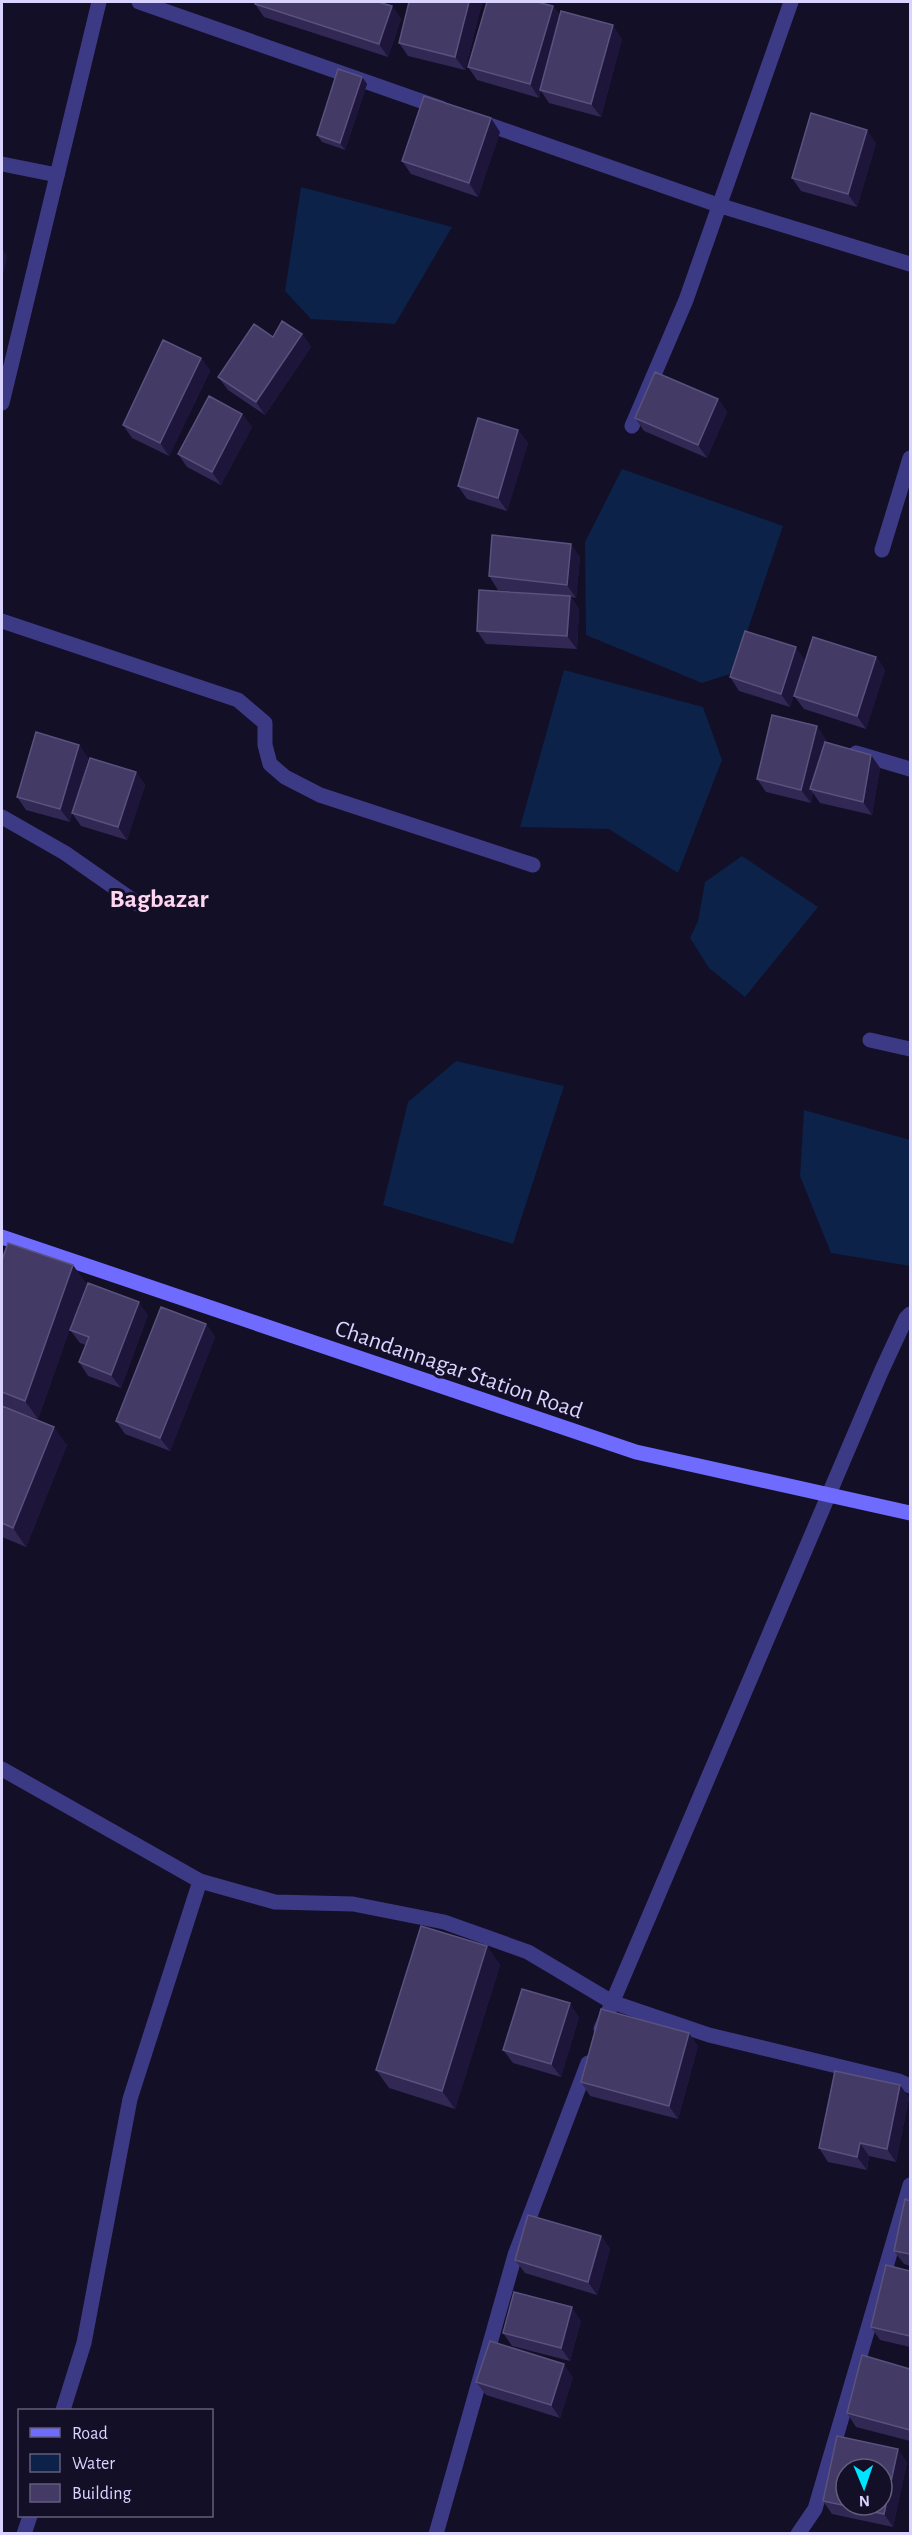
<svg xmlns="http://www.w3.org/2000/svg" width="912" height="2535" font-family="'Alegreya Sans',sans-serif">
  <rect width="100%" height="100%" fill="#130f26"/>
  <path fill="#0c2248" d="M301,187L452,227L395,324L311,319L285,291Z
    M622,469L783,526L733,673L702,683L586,635L585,542Z
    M564,670L703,707L722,760L678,873L609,829L520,827Z
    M742,856L818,907L745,997L709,968L690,938L698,921L705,882Z
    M456,1061L564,1086L513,1244L383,1205L408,1102Z
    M804,1110L910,1140V1266L831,1253L800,1176Z"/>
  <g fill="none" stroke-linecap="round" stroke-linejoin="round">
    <path stroke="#3d3a85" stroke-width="15" d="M139,2L441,108
      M481,122L718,205L910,264
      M2,164L57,175
      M632,426L686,300L791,2
      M882,550L910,458
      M2,621L238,700L265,723V745L270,764L285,777L320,795L533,865
      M856,753L910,769
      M2,817L65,853L138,904
      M870,1040L910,1049
      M601,2029L881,1372L906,1318L910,1314
      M63,2410L84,2343L130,2099L200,1881
      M24,2534L30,2516
      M436,2534L515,2255L588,2063"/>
    <path stroke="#3d3a85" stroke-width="15" d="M2,403L99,2
      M2,1769L200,1881L275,1902L353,1904L444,1922L528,1952L612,2002L709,2035L899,2081L910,2086
      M798,2534L815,2509L910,2185"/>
    <path stroke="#6f6bff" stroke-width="15" d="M2,1237L636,1452L910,1513"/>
  </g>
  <path fill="#312854" d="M482,2L465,70L408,56L399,43Z
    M255,4L392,6L401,19L388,57L264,17Z
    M553,6L560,16L622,39L601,117L549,103L541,91L539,98L477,80L468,67Z
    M362,77L367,84L345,150L322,142L317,135Z
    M500,132L478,197L411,174L402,161Z
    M876,143L857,207L801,191L792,178Z
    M302,334L311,347L265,415L228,390L218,377L273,337Z
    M201,358L210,371L169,456L132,438L123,425Z
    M718,399L727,412L707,458L644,431L635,418Z
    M242,414L252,427L221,485L187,467L178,454Z
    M518,430L528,443L507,511L467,499L458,486Z
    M580,557L576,598L571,597L579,609L577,649L486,644L477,631L545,595L498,590L489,576Z
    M876,657L885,670L866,729L804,709L794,696Z
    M805,660L790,707L739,691L730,677Z
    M826,739L825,743L871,755L880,768L872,815L820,803L813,793L811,803L766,792L757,779Z
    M79,745L88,758L76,802L136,772L145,785L127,840L81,826L72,813L70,822L26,810L17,797Z
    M2,1260L86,1283L38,1419L9,1409L67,1445L26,1547L2,1537Z
    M148,1315L121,1388L88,1376L79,1362L86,1345L80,1343L70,1330Z
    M206,1324L215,1337L170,1451L125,1434L116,1421Z
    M487,1946L500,1965L455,2109L389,2088L376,2070Z
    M579,2017L561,2077L513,2063L503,2050Z
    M698,2046L678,2119L590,2096L581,2082Z
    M900,2085L909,2098L896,2162L869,2156L867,2170L828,2162L819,2148Z
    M910,2201V2266L904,2264L894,2251Z
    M601,2236L610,2249L597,2295L525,2273L515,2260Z
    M910,2271V2347L880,2340L871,2327Z
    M581,2321L570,2361L512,2346L503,2333Z
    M910,2369V2441L856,2427L847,2413Z
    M573,2377L560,2418L486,2395L476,2382Z
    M907,2462L893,2527L832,2514L823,2501Z"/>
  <path fill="#1d163a" d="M469,2H482L465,70L455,57Z
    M392,6L401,19L388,57L379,44Z
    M553,6L562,20L539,98L530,84Z
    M613,25L622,39L601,117L591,104Z
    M362,77L367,84L345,150L340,143Z
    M491,118L500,132L478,197L469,183Z
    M867,130L876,143L857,207L848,194Z
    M2,248L7,256L2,281Z
    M302,334L311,347L265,415L256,402Z
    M201,358L210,371L169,456L160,443Z
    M718,399L727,412L707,458L698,445Z
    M242,414L252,427L221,485L212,472Z
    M518,430L528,443L507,511L498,498Z
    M571,544L580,557L576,598L567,585Z
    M570,596L579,609L577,649L567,636Z
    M796,647L805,660L790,707L781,694Z
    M876,657L885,670L866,729L857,716Z
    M817,726L826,739L814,790L810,789L813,793L811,803L801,790Z
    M79,745L88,758L70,822L60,809Z
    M871,755L880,768L872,815L863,802Z
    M136,772L145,785L127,840L118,827Z
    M73,1265L86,1283L38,1419L25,1401Z
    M139,1302L148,1315L121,1388L111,1375Z
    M206,1324L215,1337L170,1451L160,1438Z
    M54,1427L67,1445L26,1547L13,1528Z
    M487,1946L500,1965L455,2109L442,2091Z
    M570,2003L579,2017L561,2077L551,2064Z
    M689,2033L698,2046L678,2119L669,2106Z
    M900,2085L909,2098L896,2162L887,2149Z
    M860,2143L869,2156L867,2170L857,2157Z
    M601,2236L610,2249L597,2295L588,2282Z
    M572,2307L581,2321L570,2361L561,2348Z
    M564,2364L573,2377L560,2418L551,2405Z
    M898,2449L907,2462L893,2527L884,2514Z"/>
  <path fill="#433a66" stroke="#5a527e" stroke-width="1.5" fill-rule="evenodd" d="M255,2H378L392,6L379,44L255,4Z
    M409,2H469L455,57L399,43Z
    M487,2H537L553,6L530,84L468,67Z
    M561,11L613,25L591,104L540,90Z
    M338,69L362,77L340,143L317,135Z
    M424,96L491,118L469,183L402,161Z
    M811,113L867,130L848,194L792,178Z
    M282,321L302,334L256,402L218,377L254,324L273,337Z
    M163,340L201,358L160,443L123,425Z
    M655,372L718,399L698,445L635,418Z
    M209,396L242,414L212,472L178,454Z
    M478,418L518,430L498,498L458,486Z
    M492,535L571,544L567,585L489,576Z
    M479,590L570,596L567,636L477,631Z
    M745,631L796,647L781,694L730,677Z
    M813,637L876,657L857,716L794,696Z
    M772,715L817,726L801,790L757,779Z
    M36,732L79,745L60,809L17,797Z
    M825,742L871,755L863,802L810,789Z
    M90,758L136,772L118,827L72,813Z
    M8,1243L73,1265L25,1401L2,1392V1260Z
    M88,1283L139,1302L111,1375L79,1362L89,1337L70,1330Z
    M161,1307L206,1324L160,1438L116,1421Z
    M2,1406L54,1427L13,1528L2,1523Z
    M421,1926L487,1946L442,2091L376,2070Z
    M522,1989L570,2003L551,2064L503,2050Z
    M601,2009L689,2033L669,2106L581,2082Z
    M835,2071L900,2085L887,2149L860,2143L857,2157L819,2148Z
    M905,2199L910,2201V2254L894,2251Z
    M528,2215L601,2236L588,2282L515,2260Z
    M886,2265L910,2271V2336L871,2327Z
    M514,2292L572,2307L561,2348L503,2333Z
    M490,2341L564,2364L551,2405L476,2382Z
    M862,2355L910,2369V2430L847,2413Z
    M837,2436L898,2449L884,2514L823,2501ZM846,2469H882V2505H846Z"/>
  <g text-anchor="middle" stroke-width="6" stroke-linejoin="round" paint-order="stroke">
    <g font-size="24" fill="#d9d4ff" stroke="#130f26">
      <text transform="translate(459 1369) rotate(19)" y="8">Chandannagar Station Road</text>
    </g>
    <g font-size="26" font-weight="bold" fill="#ffd6f0" stroke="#130f26">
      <text x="159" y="907">Bagbazar</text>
    </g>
  </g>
  <rect width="912" height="2535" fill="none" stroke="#d9d4ff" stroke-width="6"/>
  <rect x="18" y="2409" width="195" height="108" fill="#130f26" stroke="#625e7d" stroke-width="1.5"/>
  <rect x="30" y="2428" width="30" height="9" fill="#6f6bff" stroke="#625e7d" stroke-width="1.5"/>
  <text x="72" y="2439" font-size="18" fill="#d9d4ff">Road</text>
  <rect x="30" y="2454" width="30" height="18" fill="#0c2248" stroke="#625e7d" stroke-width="1.5"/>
  <text x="72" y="2469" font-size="18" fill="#d9d4ff">Water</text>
  <rect x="30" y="2484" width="30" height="18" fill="#433a66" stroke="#625e7d" stroke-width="1.5"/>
  <text x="72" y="2499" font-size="18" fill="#d9d4ff">Building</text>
  <g transform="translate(864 2487) rotate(178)"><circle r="28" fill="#130f26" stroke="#625e7d" stroke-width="1.5"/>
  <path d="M0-4.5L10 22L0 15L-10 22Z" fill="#00e5ff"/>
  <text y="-9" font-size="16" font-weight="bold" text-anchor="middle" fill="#d9d4ff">N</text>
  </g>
</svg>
